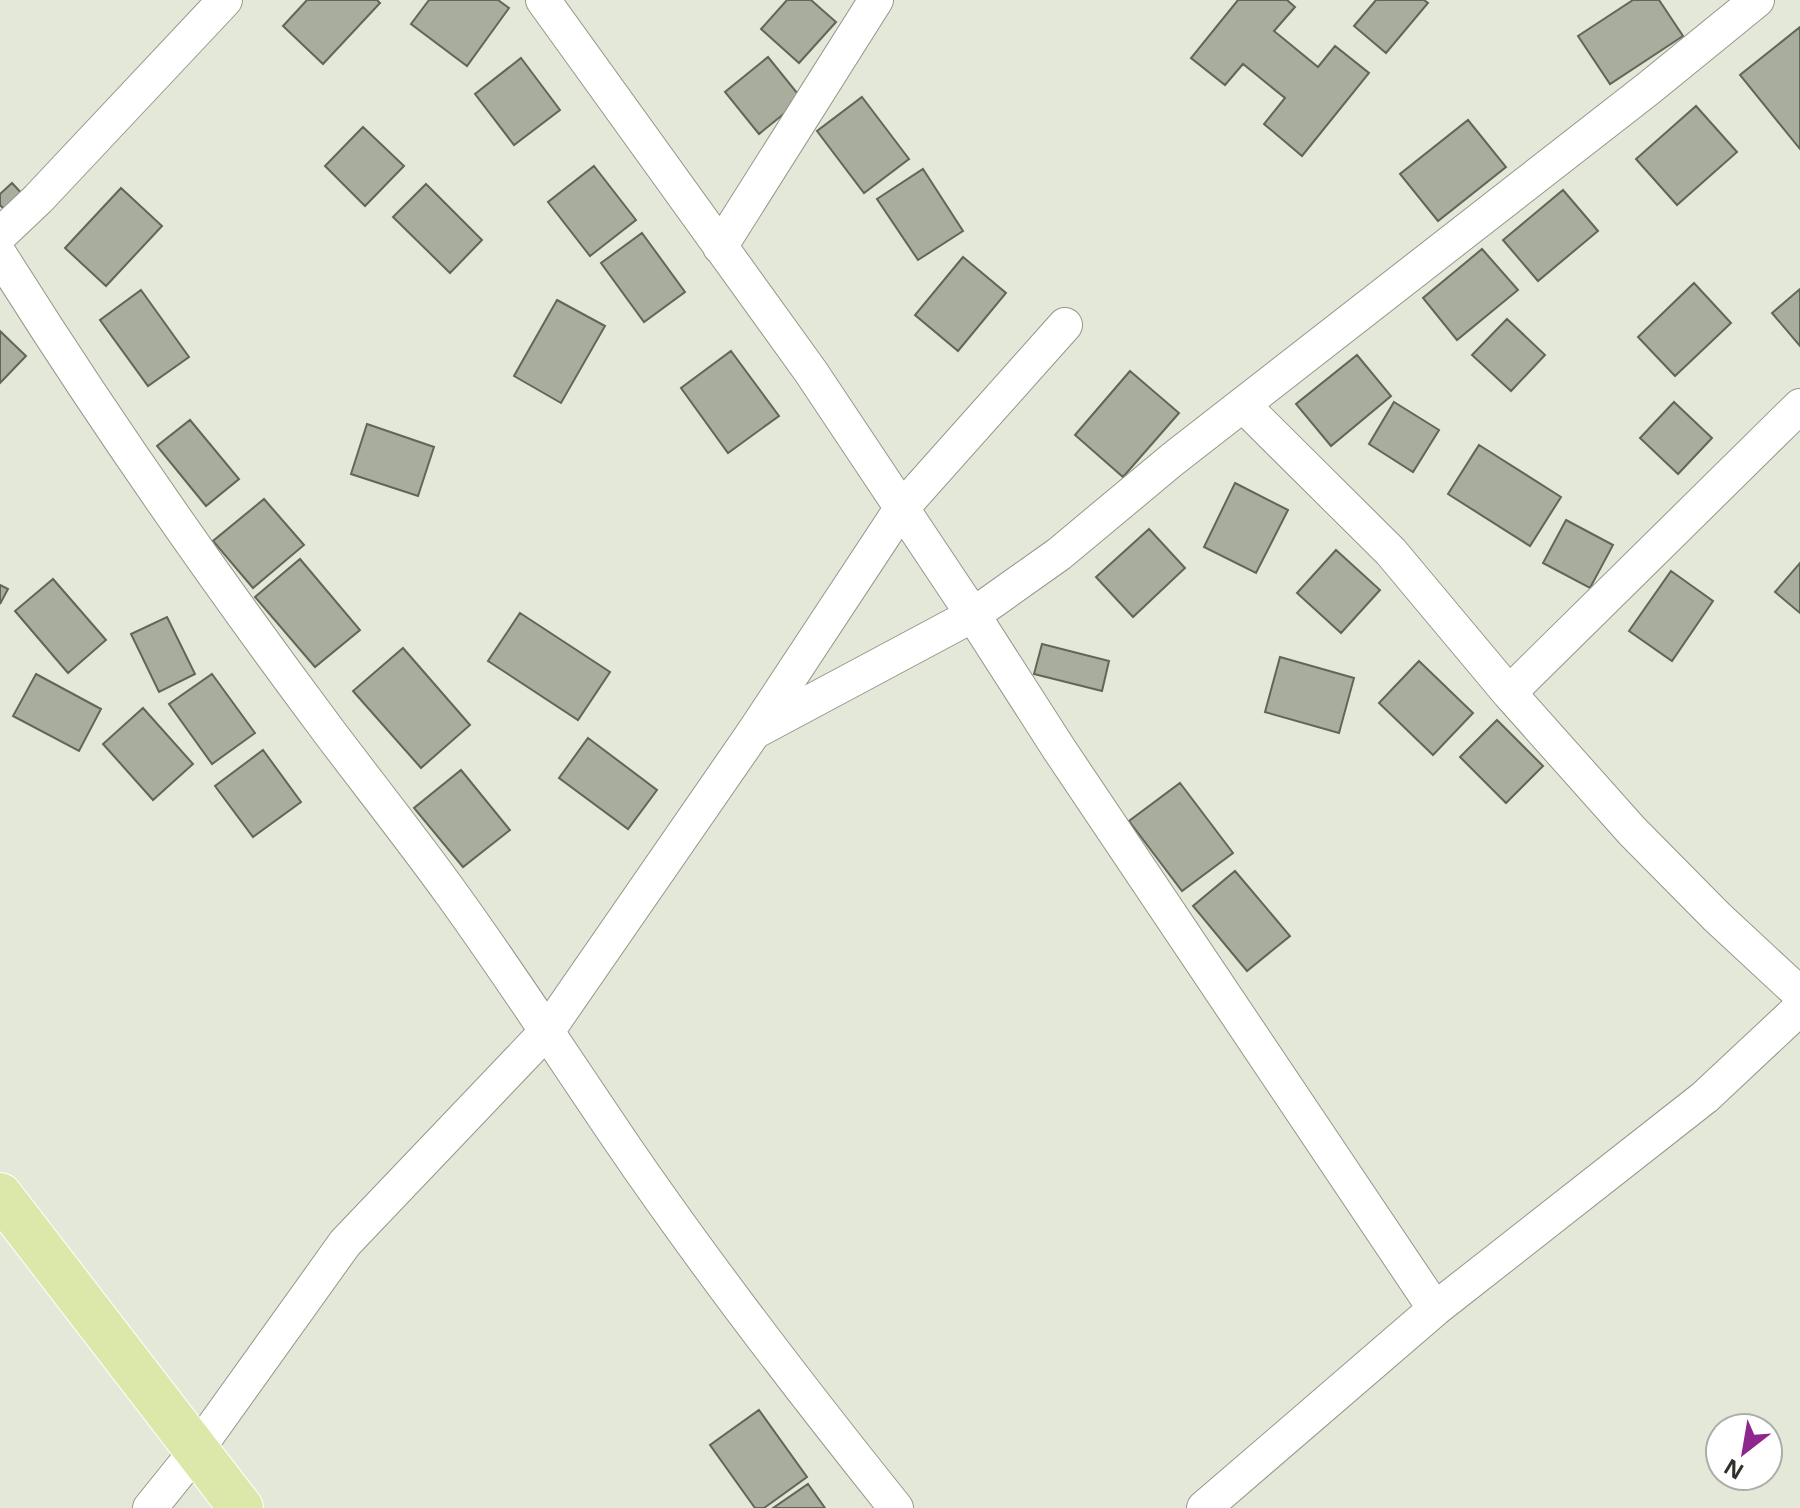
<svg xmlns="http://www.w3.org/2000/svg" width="1800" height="1508" font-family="'Open Sans',sans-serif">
  <rect width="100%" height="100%" fill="#e4e8d8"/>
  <path fill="#a9ad9e" stroke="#626658" stroke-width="2" d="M307,0H377L380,3L323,64L283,26Z
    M429,0H498L509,8L467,66L411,24Z
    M787,0H811L836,22L799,63L761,29Z
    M1238,0H1287L1295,7L1274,31L1318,67L1335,46L1369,73L1302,156L1264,124L1285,98L1243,64L1225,85L1191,58Z
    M1376,0H1424L1428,3L1386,53L1354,26Z
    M1633,0H1659L1683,36L1610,84L1578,36Z
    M1800,27V149L1740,75Z
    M768,57L802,99L759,134L725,92Z
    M521,58L560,110L514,145L475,94Z
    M862,97L909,159L864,193L817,131Z
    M1696,106L1737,152L1677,205L1636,159Z
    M1468,120L1506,167L1438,221L1400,174Z
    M363,127L404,166L365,206L325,166Z
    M594,166L636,220L590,256L548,202Z
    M923,169L963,231L918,260L877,199Z
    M12,183L26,198L9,214L0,205V194Z
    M426,184L482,240L450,273L393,217Z
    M121,188L162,226L106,286L65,248Z
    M1563,190L1598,231L1538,281L1503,240Z
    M642,233L685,292L644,322L601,263Z
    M1482,249L1518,290L1457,340L1423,298Z
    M963,257L1006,293L958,351L915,315Z
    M1694,283L1731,323L1675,376L1638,337Z
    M1800,289V346L1772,313Z
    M141,290L189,357L148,386L100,320Z
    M557,300L605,326L561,403L514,376Z
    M1507,319L1545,355L1511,391L1472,355Z
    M0,331L26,356L0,383Z
    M731,351L779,416L728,453L681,388Z
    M1357,355L1391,396L1331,446L1296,404Z
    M1130,371L1179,413L1123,477L1075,435Z
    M1394,402L1439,430L1413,472L1369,444Z
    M1674,402L1712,438L1678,474L1640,438Z
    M190,420L239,479L206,506L157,446Z
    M367,424L434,447L418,496L351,474Z
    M1479,445L1561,497L1530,546L1448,494Z
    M1235,483L1288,510L1256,573L1204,547Z
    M264,499L304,545L253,588L213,541Z
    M1566,520L1613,545L1590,588L1543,563Z
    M1149,529L1185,568L1133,617L1096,577Z
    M1336,550L1380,590L1341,633L1297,593Z
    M300,559L360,630L315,667L255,597Z
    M1800,563V613L1775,592Z
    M1671,571L1713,601L1672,661L1629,631Z
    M53,579L106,640L68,673L15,611Z
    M0,585L8,589L0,604Z
    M520,613L610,672L578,720L488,661Z
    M167,617L195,674L159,692L131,634Z
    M1042,644L1109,661L1102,691L1034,674Z
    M403,648L470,725L421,768L353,691Z
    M1280,657L1354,678L1339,733L1265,712Z
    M1419,661L1473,713L1433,755L1379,703Z
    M36,674L101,709L79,751L13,716Z
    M212,674L255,733L212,764L169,704Z
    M143,708L193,764L153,800L103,744Z
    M1497,720L1543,766L1506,803L1460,757Z
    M588,738L657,790L628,829L559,778Z
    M263,750L301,802L253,837L215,786Z
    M461,770L510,830L463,867L414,808Z
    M1180,783L1233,853L1182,891L1129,821Z
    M1235,871L1290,936L1247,971L1193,906Z
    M759,1410L807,1477L764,1508H755L710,1445Z
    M808,1484L825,1508H773Z"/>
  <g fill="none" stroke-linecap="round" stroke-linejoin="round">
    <g stroke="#949789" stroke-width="36">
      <path id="minor" d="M543,0L811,372L973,615L1059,749L1435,1309
        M0,235L38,199L225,0
        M720,247L876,0
        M0,255C103,419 214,578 330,733C370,786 412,839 451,893C509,973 562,1055 617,1136C704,1264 799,1387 896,1508
        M1243,405L1391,552L1509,693L1632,831L1717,917L1800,994
        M1509,693L1800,406
        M758,730L973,615L1059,554L1173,459L1649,88L1757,0
        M150,1508L196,1451L345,1243L548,1030L754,732L901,509L1065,325
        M1204,1508L1435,1309L1705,1097L1800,1008"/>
    </g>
    <g stroke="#fff" stroke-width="46">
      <path id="major" d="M0,1195L241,1508"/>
    </g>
    <use href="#minor" stroke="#fff" stroke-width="34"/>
    <use href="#major" stroke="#dce8aa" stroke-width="44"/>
  </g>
  <g transform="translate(1744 1452) rotate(211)"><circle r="38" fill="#ffffff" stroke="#acadaa" stroke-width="2"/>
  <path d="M0-6L14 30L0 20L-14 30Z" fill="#8e278d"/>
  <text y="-12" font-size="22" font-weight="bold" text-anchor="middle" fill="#2f312a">N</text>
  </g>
</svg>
